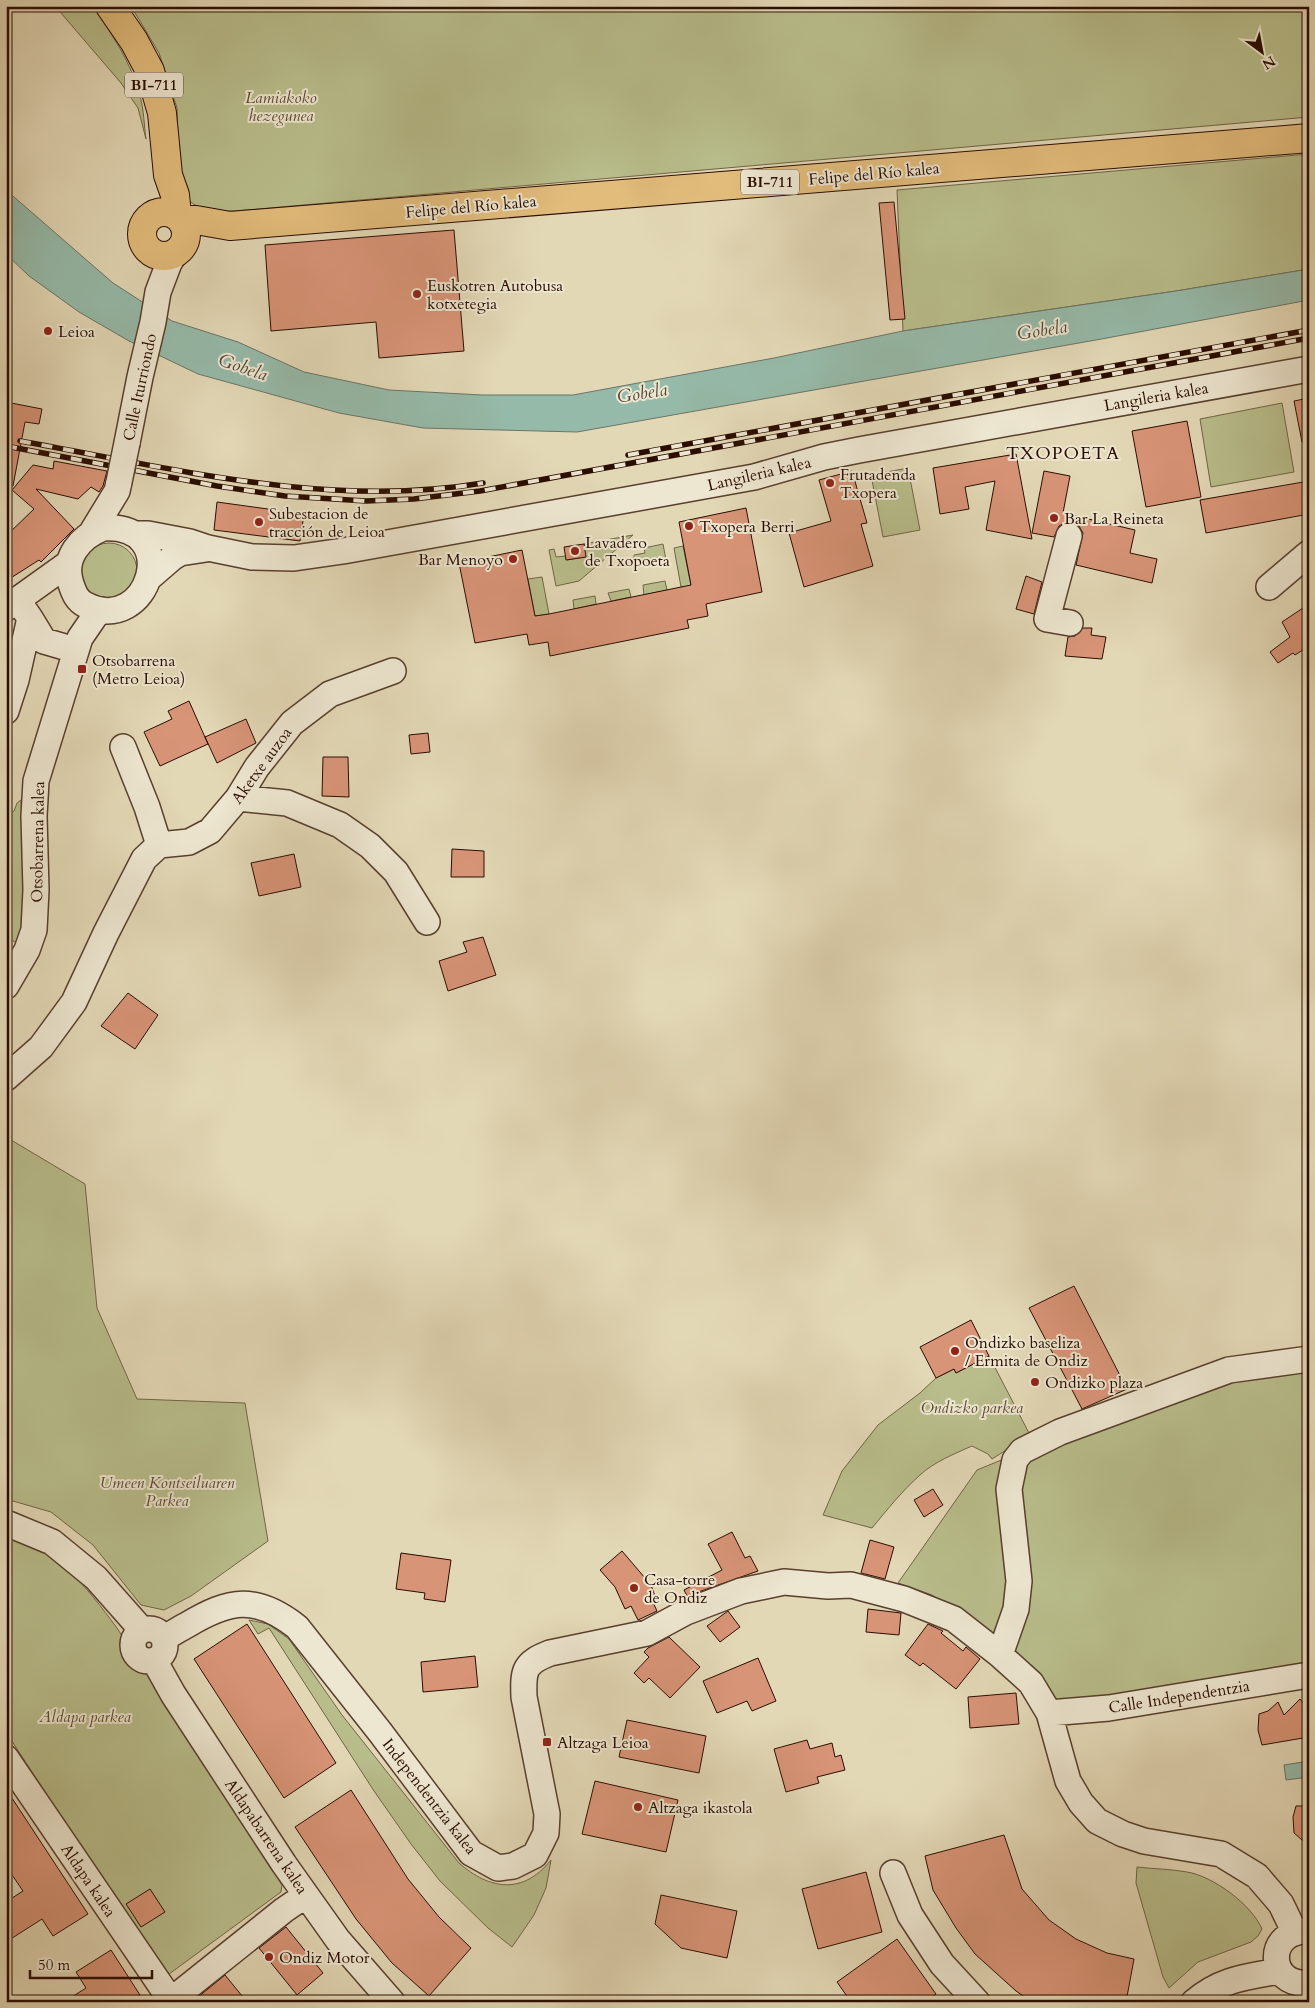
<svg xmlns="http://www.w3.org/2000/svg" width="1315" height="2008" font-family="Cardo,serif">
  <rect width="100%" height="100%" fill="#e3d8b6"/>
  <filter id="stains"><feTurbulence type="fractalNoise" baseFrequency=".004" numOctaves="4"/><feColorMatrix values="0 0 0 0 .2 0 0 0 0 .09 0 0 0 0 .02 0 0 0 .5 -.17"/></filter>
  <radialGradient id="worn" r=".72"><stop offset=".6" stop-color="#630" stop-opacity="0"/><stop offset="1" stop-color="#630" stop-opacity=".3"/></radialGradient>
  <path fill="#b8bd8b" stroke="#716446" d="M55,6H92C112,34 131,62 140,96C144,110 144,125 146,139L138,108L121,83Z
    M131,6H1309V117L235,211L207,212L187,200L179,178L177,108L159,53Z
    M1309,154V269L1176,291L903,331L897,190Z
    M1282,403L1294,472L1211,487L1200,419Z
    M908,468L920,530L883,537L871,475Z
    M633,535L579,581L556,586L549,550L554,549L556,557L566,556L567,560L585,557L584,544Z
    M81 571a28 28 0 1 1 56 0a28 28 0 1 1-56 0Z
    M663,544L666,560L629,567L628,559L634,558V555L645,553L644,548Z
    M683,546L691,586L681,587L674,548Z
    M542,577L549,614L535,616L528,579Z
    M665,581L667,590L644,595L643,585Z
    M629,589L631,597L611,601L608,593Z
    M595,596L596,604L574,609L573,600Z
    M21,800C25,847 28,897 19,944L11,940L7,947V819L8,815L14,811L17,803Z
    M6,1137L85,1184L97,1308L137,1399L245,1403L268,1541L191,1596L164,1610L141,1605L93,1545L51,1512L6,1499Z
    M989,1356L1030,1435L992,1459L988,1454L972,1446C954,1454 934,1462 920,1475C902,1491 887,1510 872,1528L823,1515L842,1471L878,1425L920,1393L936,1378L954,1369L956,1373Z
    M1309,1359V1684L1070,1724L1049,1687L1005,1641L932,1595L898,1583L977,1470L1145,1401Z
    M6,1531C57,1550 86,1586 117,1628L282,1885L281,1892L165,1977L6,1732Z
    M249,1620L268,1624L289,1639L342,1715L459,1863C490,1890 523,1895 551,1860L546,1888L534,1915L512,1947L488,1928L440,1881L411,1844L374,1791L269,1628L258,1634Z
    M1137,1867C1154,1869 1171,1869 1187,1872C1213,1876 1252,1905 1262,1929L1258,1936L1251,1942L1198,1962L1169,1988L1163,1977L1136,1883Z"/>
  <path fill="#96baa9" stroke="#6b7465" d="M6,190L113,283L172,321L238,342L304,372L389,390L482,395H573L774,358L903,331L1176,291L1309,269V300L1107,338L577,432L423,428L339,413L198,374L129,341L79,312L29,276L6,254Z
    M1309,1761V1777L1286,1780L1284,1765Z"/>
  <path fill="#d89477" stroke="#2a0c00" d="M894,202L905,319L890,320L879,203Z
    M454,230L464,351L379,358L376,322L271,331L265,245Z
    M1309,398V442H1302L1294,401Z
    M6,402L42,409L39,424L25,422L13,486H6Z
    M1187,421L1201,497L1146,507L1132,431Z
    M1016,454L1032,539L986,530L995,481L965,487L969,509L940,514L933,468Z
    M54,461L107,471L103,486L99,492L91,487L78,499L36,489L74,529L41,562L39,560L6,581V536L34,509L12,490L33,465L53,469Z
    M852,471L867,523L861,524L873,566L804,587L789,533L831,521L819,480Z
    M1044,471L1070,476L1063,513L1135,530L1130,553L1157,559L1152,583L1076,565L1083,533L1079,526L1073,522H1066L1059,526L1054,537L1032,533Z
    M1309,481V514L1206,533L1200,500Z
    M217,502L304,514L300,541L214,530Z
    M746,508L762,592L706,604L708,616L687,620L689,628L550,656L548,642L529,645L527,634L475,643L459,563L522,550L535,616L549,614L691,585L679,522Z
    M584,544L586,557L566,560L564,547Z
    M1026,576L1042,582L1034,614L1016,609Z
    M1303,608L1309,617V646L1295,655L1293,653L1278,663L1270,652L1290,637L1282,622Z
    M1083,628H1092L1091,635L1106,637L1102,659L1065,656L1068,637L1075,636Z
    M189,701L208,744L160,766L144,732L172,719L168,711Z
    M246,719L256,743L217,763L205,737Z
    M428,733L430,752L411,754L409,735Z
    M323,757H348L349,797L322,796Z
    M452,849L484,851V877H451Z
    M294,854L301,887L259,896L251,863Z
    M483,937L496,975L448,991L439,961L467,952L463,942Z
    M128,993L158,1015L135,1049L101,1026Z
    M1074,1286L1127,1389L1082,1409L1029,1308Z
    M971,1320L989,1356L956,1373L954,1369L936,1378L920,1347Z
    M933,1489L943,1505L924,1517L914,1500Z
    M732,1532L745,1558L750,1556L758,1571L687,1596L684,1590L722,1570L708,1544Z
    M870,1540L894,1547L885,1579L861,1573Z
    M622,1551L651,1585L656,1599L652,1600L657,1611L638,1620L631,1606L625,1609L615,1587L600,1570Z
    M401,1553L451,1560L445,1602L424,1599L425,1593L396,1589Z
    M868,1609L901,1613L899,1635L866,1632Z
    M728,1611L740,1627L720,1642L707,1626Z
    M247,1624L336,1763L284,1798L194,1659Z
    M928,1624L943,1631L941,1633L963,1651L966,1647L980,1659L956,1689L923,1663L920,1666L905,1655Z
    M669,1637L700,1667L670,1698L649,1678L644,1683L634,1673L649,1657L644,1652L648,1648Z
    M475,1656L478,1687L423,1692L421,1662Z
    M758,1658L776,1701L752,1711L747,1701L717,1713L703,1681Z
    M1016,1693L1019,1724L970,1728L968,1697Z
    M1300,1699L1304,1704L1309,1703V1737L1262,1745L1258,1730L1259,1714L1268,1711L1278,1702L1284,1715Z
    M627,1720L706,1736L699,1773L619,1757Z
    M807,1740L810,1749L832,1743L835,1757L841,1755L845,1770L817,1777L819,1783L786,1792L774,1749Z
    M595,1781L678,1800L666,1852L582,1834Z
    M6,1789L88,1914L53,1936L42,1919L6,1942V1902L23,1891L6,1866Z
    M351,1790L408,1879L439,1917L471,1948L429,1996L392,1963L356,1919L295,1827Z
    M1296,1806H1309V1846L1294,1833L1293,1817Z
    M1004,1835L1022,1889L1049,1920L1076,1939L1107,1953L1134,1959L1126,2002H1032L1016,1991L975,1954L956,1928L933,1890L925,1856Z
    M866,1872L882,1932L818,1949L802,1889Z
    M150,1889L165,1912L141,1927L126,1904Z
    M661,1895L737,1911L727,1958L681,1948L655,1924Z
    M286,1927L323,1973L297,1995L259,1948Z
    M897,1939L936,1994L925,2002H851L837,1982Z
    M111,1950L140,1995L129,2002H64L86,1988L76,1972Z
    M225,1975L247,2002H192Z"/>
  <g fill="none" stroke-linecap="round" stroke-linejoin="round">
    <g stroke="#583f2e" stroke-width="28">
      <path id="minor" d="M127,443L140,377L153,322L158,292L169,263L175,253
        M103,528C184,523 149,637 86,605C77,601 74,593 71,584C62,558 80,537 103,528Z
        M92,532L117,491L119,482
        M136,534H148L190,542L208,548L252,557L294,558L343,551L754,477L824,457L859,450L1309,369
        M1069,536L1047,619L1070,623
        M150,577L172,558L180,553L206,549
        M1269,587L1309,553
        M6,608L69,563
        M30,618L44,641L68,648
        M6,711L16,680L30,618L23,608
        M123,747L147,807L159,845
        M238,798L287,803L340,825L370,846L396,872L427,922
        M6,986L27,950L34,930L36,890L34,816L36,781L80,638L95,616L102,610
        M6,1078L41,1047L74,1002L106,933L144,859L159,845L189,842L210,831L238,798L257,767L292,723L330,694L393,671
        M6,1523L52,1542L96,1578L142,1630
        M133 1645a16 16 0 1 1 32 0a16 16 0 1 1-32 0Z
        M164,1638C172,1634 179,1629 187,1625C230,1599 256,1595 297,1627L380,1732L471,1853L498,1868L513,1866L535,1855L546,1833L547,1814L524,1697C523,1670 524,1663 550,1653L647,1633L686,1612L741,1591L784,1582L828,1586L851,1585L904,1599L954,1619L1000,1655L1031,1683L1049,1713L1068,1781L1081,1803L1097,1821L1123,1834L1144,1841L1221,1854L1257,1876L1281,1904L1295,1933
        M1000,1655L1016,1609L1019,1581L1009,1489L1015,1460L1022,1451L1060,1432L1229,1370L1309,1359
        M154,1660L173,1694L284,1864L338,1940L392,2002
        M1049,1713L1109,1708L1309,1675
        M6,1758L172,2002
        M893,1873L910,1915L942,1964L977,2002
        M1309,1931C1265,1929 1266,1987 1309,1983
        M169,2002L284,1910L306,1895
        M1194,2002C1221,1979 1246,1977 1279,1971"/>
    </g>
    <g stroke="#2a0c00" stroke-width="30">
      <path id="major" d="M110,6L134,41L150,71L162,113L168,175L175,195L177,215
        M142 234a22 22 0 1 1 44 0a22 22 0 1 1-44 0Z
        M182,220H196L230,226L1309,138"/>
    </g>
    <use href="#minor" stroke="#ede6d0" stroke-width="25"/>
    <use href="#major" stroke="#e2bc7b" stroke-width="28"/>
    <g stroke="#2a0c00" stroke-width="5.5">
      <path id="rail" d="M20,441C172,468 328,509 483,483
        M6,446L217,486L285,496L366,501L414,499L480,491L1309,338
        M628,455L1309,330"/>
    </g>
    <use href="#rail" stroke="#ede6d0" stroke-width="4" stroke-dasharray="11" stroke-linecap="butt"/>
    <g stroke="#583f2e" stroke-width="28" stroke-linecap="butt">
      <path id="minor-bridge" d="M119,482L127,443"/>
    </g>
    <use href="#minor-bridge" stroke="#ede6d0" stroke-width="25"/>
  </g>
  <g fill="#8f2418" stroke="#ede6d0" stroke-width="2">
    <circle cx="417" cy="294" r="5"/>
    <circle cx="48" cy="331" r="5"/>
    <circle cx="830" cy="483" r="5"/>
    <circle cx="1054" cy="518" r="5"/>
    <circle cx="259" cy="522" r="5"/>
    <circle cx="689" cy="526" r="5"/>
    <circle cx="575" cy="551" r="5"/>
    <circle cx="513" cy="559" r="5"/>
    <rect x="77" y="664" width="10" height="10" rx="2.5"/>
    <circle cx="955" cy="1351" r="5"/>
    <circle cx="1035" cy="1382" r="5"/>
    <circle cx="634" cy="1588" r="5"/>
    <rect x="542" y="1737" width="10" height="10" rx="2.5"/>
    <circle cx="638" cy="1807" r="5"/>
    <circle cx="269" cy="1957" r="5"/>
  </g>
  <g text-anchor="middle" stroke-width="4" stroke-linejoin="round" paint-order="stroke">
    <g fill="#ede6d0" stroke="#644d3e" stroke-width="1">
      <rect x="125" y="72.5" width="58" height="25" rx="4"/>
      <rect x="741" y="169.5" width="58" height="25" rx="4"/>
    </g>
    <g font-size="15" font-weight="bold" fill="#2a0c00">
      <text x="154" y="90">BI-711</text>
      <text x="770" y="187">BI-711</text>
    </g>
    <g font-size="16" font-style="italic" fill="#5c4a31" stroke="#ede6d0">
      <text x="281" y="103">Lamiakoko<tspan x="281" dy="18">hezegunea</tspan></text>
      <text x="972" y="1413">Ondizko parkea</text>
      <text x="167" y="1488">Umeen Kontseiluaren<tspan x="167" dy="18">Parkea</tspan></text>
      <text x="85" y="1722">Aldapa parkea</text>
    </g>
    <g font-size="16" fill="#2a0c00" stroke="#ede6d0">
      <text transform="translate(874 173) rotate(-5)" y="6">Felipe del Río kalea</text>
      <text transform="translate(471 206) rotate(-5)" y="6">Felipe del Río kalea</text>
      <text transform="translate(139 387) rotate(-78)" y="6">Calle Iturriondo</text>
      <text transform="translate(1156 396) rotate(-10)" y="6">Langileria kalea</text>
      <text transform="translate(759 473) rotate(-13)" y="6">Langileria kalea</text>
      <text transform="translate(261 765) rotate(-54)" y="6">Aketxe auzoa</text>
      <text transform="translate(37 842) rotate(-89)" y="6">Otsobarrena kalea</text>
      <text transform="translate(1179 1696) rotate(-9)" y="6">Calle Independentzia</text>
      <text transform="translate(430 1796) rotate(52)" y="6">Independentzia kalea</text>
      <text transform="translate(267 1836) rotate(56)" y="6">Aldapabarrena kalea</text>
      <text transform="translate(89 1880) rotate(56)" y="6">Aldapa kalea</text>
    </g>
    <g font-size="16" fill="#2a0c00" stroke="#ede6d0" text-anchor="start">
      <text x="427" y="291">Euskotren Autobusa<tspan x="427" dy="18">kotxetegia</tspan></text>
      <text x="58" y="337">Leioa</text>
      <text x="840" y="480">Frutadenda<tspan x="840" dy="18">Txopera</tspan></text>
      <text x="269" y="519">Subestacion de<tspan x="269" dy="18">tracción de Leioa</tspan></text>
      <text x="1064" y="524">Bar La Reineta</text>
      <text x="699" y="532">Txopera Berri</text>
      <text x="585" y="548">Lavadero<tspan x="585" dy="18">de Txopoeta</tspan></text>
      <text x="503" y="565" text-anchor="end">Bar Menoyo</text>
      <text x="92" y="666">Otsobarrena<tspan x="92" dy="18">(Metro Leioa)</tspan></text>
      <text x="965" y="1348">Ondizko baseliza<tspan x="965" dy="18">/ Ermita de Ondiz</tspan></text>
      <text x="1045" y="1388">Ondizko plaza</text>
      <text x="644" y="1585">Casa-torre<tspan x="644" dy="18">de Ondiz</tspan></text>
      <text x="557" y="1748">Altzaga Leioa</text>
      <text x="648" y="1813">Altzaga ikastola</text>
      <text x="279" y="1963">Ondiz Motor</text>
    </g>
    <g font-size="18" font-style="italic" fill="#50493b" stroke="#ede6d0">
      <text transform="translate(1042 330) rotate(-9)" y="6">Gobela</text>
      <text transform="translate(243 367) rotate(19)" y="6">Gobela</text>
      <text transform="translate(642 393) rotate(-9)" y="6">Gobela</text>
    </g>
    <g font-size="18" letter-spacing="1" fill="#2a0c00" stroke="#ede6d0">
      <text x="1063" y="459">TXOPOETA</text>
    </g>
  </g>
  <rect width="1315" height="2008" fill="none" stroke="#e3d8b6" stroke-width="25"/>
  <rect x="8" y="8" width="1300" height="1993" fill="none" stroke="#2a0c00" stroke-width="2.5"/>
  <rect x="12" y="12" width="1290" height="1983" fill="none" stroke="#2a0c00"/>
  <g transform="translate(1262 52) rotate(148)" stroke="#ede6d0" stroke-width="4" paint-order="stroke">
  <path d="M0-4L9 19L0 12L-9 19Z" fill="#2a0c00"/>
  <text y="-8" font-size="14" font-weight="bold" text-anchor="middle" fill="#2a0c00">N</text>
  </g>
  <path d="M30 1970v8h122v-8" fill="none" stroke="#2a0c00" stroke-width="2.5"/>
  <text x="38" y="1970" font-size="15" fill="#2a0c00" stroke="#ede6d0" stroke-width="4" paint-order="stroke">50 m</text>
  <rect width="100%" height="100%" filter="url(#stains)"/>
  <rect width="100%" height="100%" fill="url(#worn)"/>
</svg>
